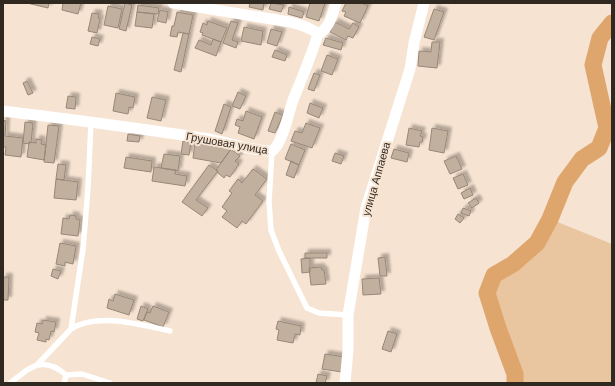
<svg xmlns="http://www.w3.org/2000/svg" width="615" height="386" font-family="'DM Sans',sans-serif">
  <defs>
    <filter id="shadow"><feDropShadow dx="3.5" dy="-3.5" stdDeviation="1" flood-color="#0004"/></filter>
  </defs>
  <rect width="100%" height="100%" fill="#f6e3d1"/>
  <path fill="#e9c5a0" d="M550,219L612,244V383H515V374L498,328L487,293L494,275L513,264L537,243Z"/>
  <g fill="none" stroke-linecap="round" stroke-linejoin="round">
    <path stroke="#dea66c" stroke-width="17" d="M515,383V374L498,328L487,293L494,275L513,264L537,243L550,219L565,182L582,159L599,148L607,128L593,65L600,38L612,23"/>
  </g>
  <path fill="#c2b09f" stroke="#988777" filter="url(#shadow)" d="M27,3H49L48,8Z
    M63,3H81L78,14L62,10Z
    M125,3L132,5L126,31L119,29Z
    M250,3H264L263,10L249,7Z
    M271,3L284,5L281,12L269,9Z
    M310,3H325L319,21L306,17Z
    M346,3H362L368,6L360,23L344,16L346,12L342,11Z
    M138,5L159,8L158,14L137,12Z
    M108,6L122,9L118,28L104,25Z
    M289,7L304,12L302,18L288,14Z
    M434,9L444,12L434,40L424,37Z
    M160,10L168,12L166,23L157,21Z
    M137,12L154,14L152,28L135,26Z
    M177,12L193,15L189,34L178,32L177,37L170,36L172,26H174Z
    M92,13L99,14L98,18L100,19L97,33L88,31Z
    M208,21L227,28L221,42L202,35L203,33L200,32L203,23L207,25Z
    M231,21L238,23L232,40L238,42L236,48L223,43Z
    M335,22L349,29L353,23L359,27L353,38L348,36L346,40L330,32Z
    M244,27L263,31L261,45L241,41Z
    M271,29L282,32L277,46L267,43Z
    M183,33L189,34L181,72L174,70Z
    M92,37L100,39L98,46L90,44Z
    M326,38L343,43L341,50L323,45Z
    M213,39L221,42L216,56L195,48L199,40L211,45Z
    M432,42H440L437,68L418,66L419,51L431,52Z
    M275,50L287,55L285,61L272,57Z
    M327,55L338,59L332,75L321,71Z
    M314,73L320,75L314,91L308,89Z
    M27,81L33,93L28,95L23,83Z
    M238,92L246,96L240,109L232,106Z
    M116,93L135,97L133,108L129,107L128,114L113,111Z
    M68,96L76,97L75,109L66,108Z
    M152,97L166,100L161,121L147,118Z
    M310,103L323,108L319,118L307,113Z
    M224,104L231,107L222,134L215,131Z
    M246,111L262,117L254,139L238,133L240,127L235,125L237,119L243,121Z
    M275,112L283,115L275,133L268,131Z
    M3,120L6,121L5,136L23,138L21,157L5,155L6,147H3Z
    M25,122L33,123L31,143L29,142V144L23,143Z
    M306,123L320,128L312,148L291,141L295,131L302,133Z
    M48,125L59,126L54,163L44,162Z
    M409,128L422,131L420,136L423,137L422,142H420L419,147L406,145Z
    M432,128L448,131L444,153L429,150Z
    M128,134L140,136L139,142L127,141Z
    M36,139L42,140L41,144L46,145L44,160L27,157L29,142L36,143Z
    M183,141L191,142L189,155L181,154Z
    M195,143L231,149L221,163L193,158Z
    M291,144L305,150L299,165L285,159Z
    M231,149L240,156L235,161L239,164L230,177L226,175L224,178L217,172L218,171L216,170Z
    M394,149L409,153L407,162L391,158Z
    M335,153L344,156L341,164L332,161Z
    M164,154L180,156L178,171L161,168Z
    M456,156L462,169L450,174L444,161Z
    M126,157L152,161L151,172L124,168Z
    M291,161L299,165L294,178L286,175Z
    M58,164L66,165L64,180L56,179Z
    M209,165L218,171L196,200L208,208L202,216L182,202Z
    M154,167L176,170L175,174L187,176L185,186L152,181Z
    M253,169L267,179L255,195L263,201L246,224L242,221L237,228L222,217L227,211L222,207L232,193L229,191L238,179L242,183Z
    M463,174L468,185L458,189L453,178Z
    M56,179L78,182L76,200L54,198Z
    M470,188L473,195L464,199L461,193Z
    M476,198L479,203L472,208L468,203Z
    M463,208L471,211L469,216L461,213Z
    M458,214L464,218L460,223L455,219Z
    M70,215L76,216V219L80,220L78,236L61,234L63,218L69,219Z
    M60,243L76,246L73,264L65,262V266L56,264Z
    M305,253H327V258H305Z
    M385,257L387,276H380L378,258Z
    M310,258V272L302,273L301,259Z
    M321,267L322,270H324L326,284L311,285L309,268Z
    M53,269L61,271L58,279L51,276Z
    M3,277H9L8,300H3Z
    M379,278L381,294L363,295L362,279Z
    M115,294L134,300L129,315L107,308L109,299L113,301Z
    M141,306L148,309L143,321L137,319Z
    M153,306L169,312L163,327L144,320L147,312L150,313Z
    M43,320L56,322L54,332L51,331L49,340L46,339V342L37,340L39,333L35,332L37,323L42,324Z
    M278,321L301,326L300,335L295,334L293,343L277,340L279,330L276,329Z
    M388,331L397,334L391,352L382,349Z
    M325,354L345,357L342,372L322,369Z
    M318,374L327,376L325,383H316Z"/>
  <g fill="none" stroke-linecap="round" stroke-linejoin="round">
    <path stroke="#fff" stroke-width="5.5" d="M272,151L269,201L271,230L279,251L307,308L319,313L348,315
      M71,329C98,312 141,325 170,331
      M38,365C49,363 58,368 66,375L82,374L110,383
      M10,383L27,370L37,365L71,329L83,249L88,188L91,122
      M64,383L66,375"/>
    <path stroke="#fff" stroke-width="11" d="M173,3L290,22C300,25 310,27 318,34
      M318,34C330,28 332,15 336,3
      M3,111C70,119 136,128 203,138C226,141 249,151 272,151C282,145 289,112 293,100C302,78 311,57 318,34
      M345,383L348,350V315L366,208L410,69L414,43L424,3"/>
  </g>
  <g text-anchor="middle" stroke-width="4" stroke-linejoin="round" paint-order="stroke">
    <g font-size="11" fill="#302922" stroke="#f6e3d1">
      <text transform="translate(227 143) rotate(10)" y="4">Грушовая улица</text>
      <text transform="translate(376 179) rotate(-74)" y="4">улица Аппаева</text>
    </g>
  </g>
  <rect width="615" height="386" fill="none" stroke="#302922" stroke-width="8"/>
</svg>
